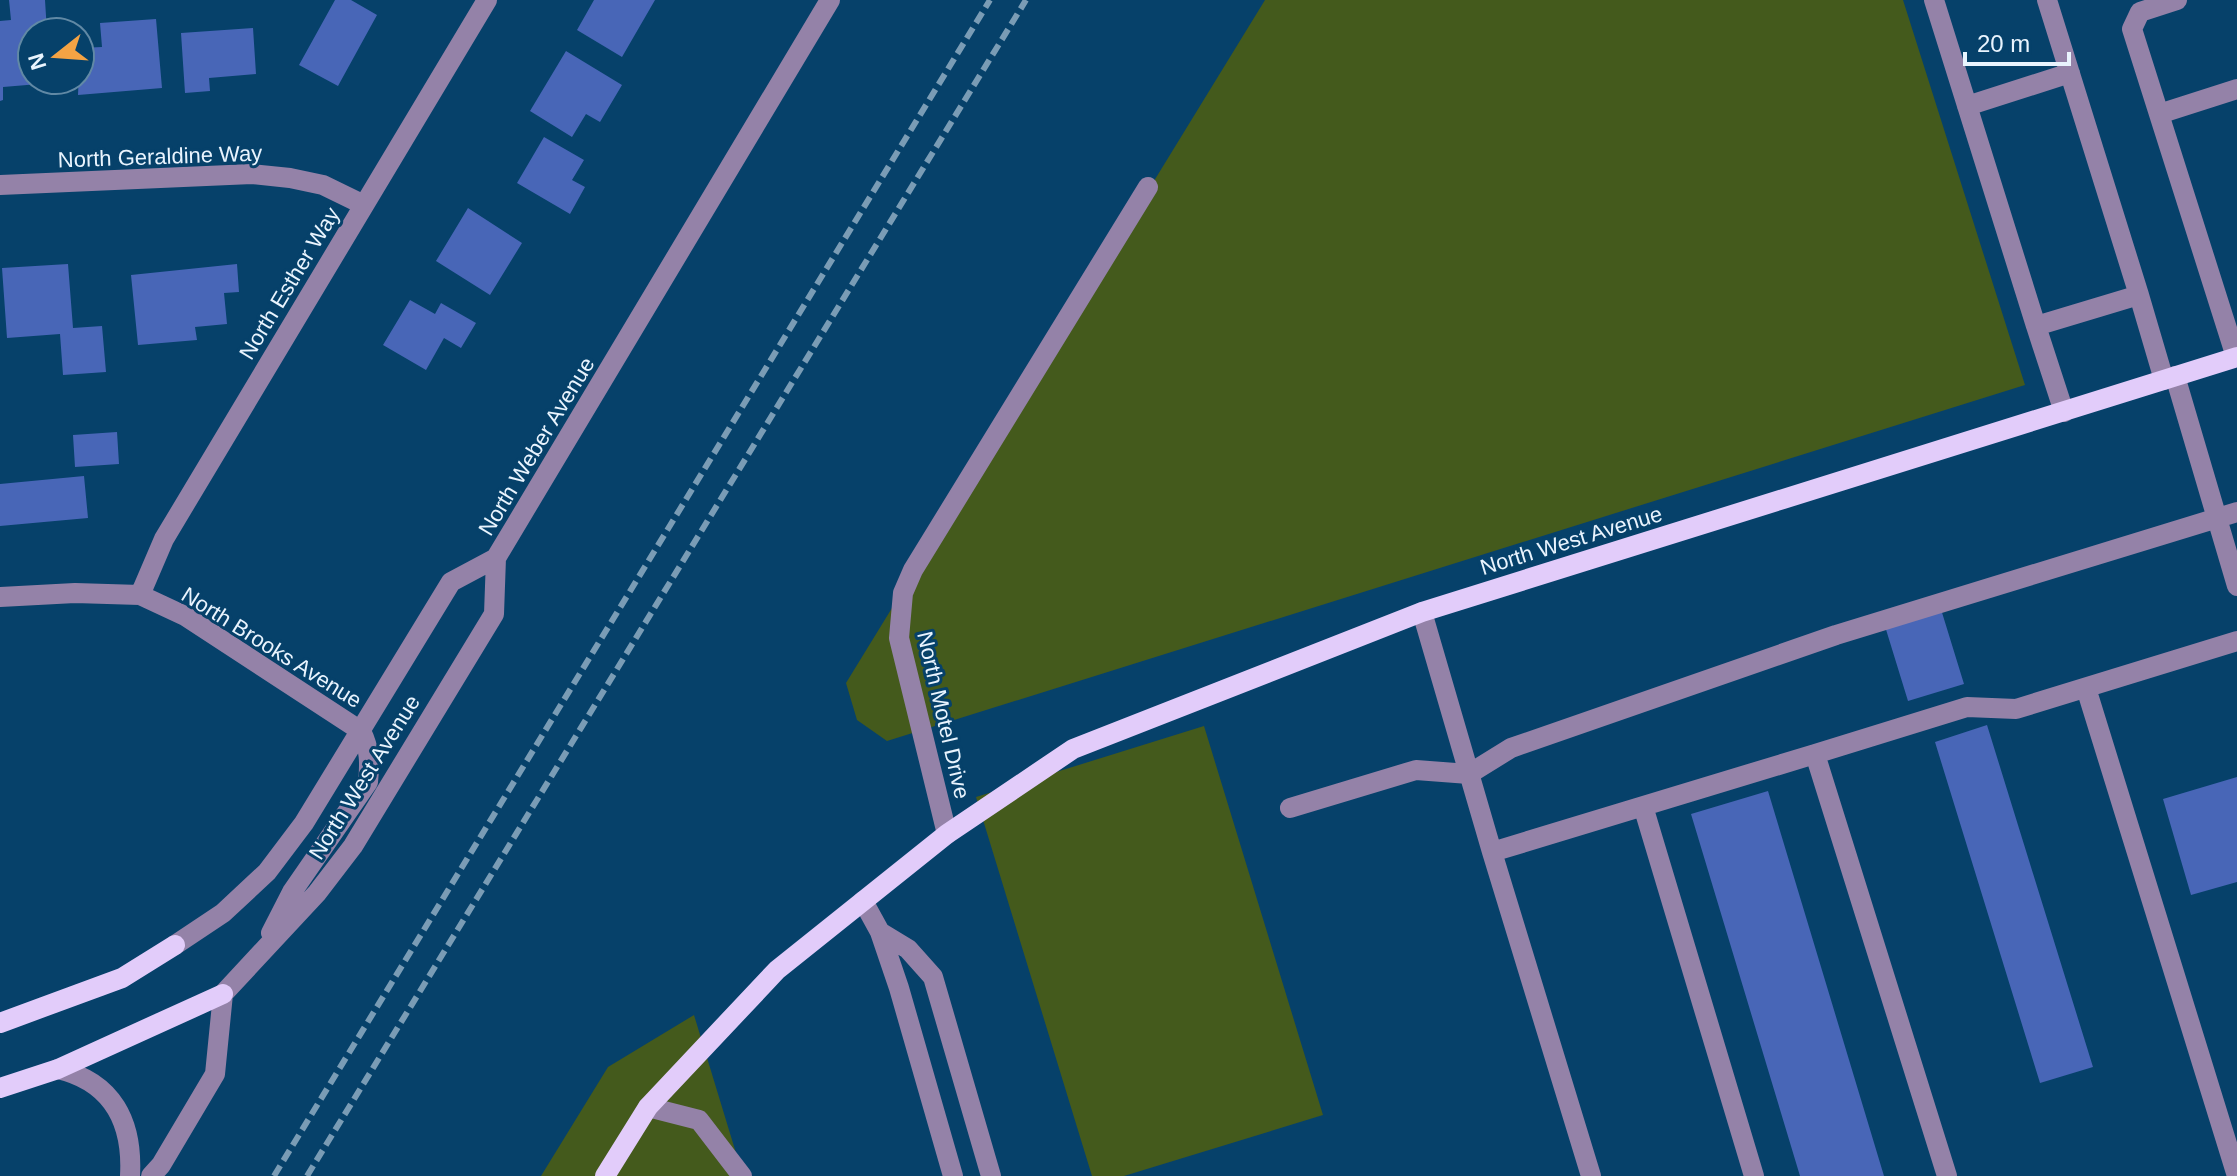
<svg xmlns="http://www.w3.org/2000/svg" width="2237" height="1176" font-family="Helvetica,sans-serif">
  <rect width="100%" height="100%" fill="#06416a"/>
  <path fill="#445a1c" d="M1265,0H1903L2025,385L887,741L857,720L846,683Z
    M1204,726L1323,1115L1124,1176H1092L976,797Z
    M694,1015L743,1176H541L608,1067Z"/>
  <path fill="#4866b7" d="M9,0H45L47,32H32V80H51V83L3,87V100L0,101V21L11,20Z
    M335,0H351L377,15L338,86L299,65Z
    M594,0H655L622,57L577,30Z
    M156,19L162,88L78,95L80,48L102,47L100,23Z
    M253,28L256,74L209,78L210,91L185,93L181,33Z
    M566,51L622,85L600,122L586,114L572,137L530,111Z
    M544,137L584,160L572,180L585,187L570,214L517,183Z
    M468,208L522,243L490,295L436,261Z
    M68,264L73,328L102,326L106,372L63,375L60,334L7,338L2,268Z
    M237,264L239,292L224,293L227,324L195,327L197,340L138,345L131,275Z
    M410,300L435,314L441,303L476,323L461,348L444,338L426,370L383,345Z
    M117,432L119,464L75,467L73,435Z
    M84,476L88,518L0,526V484Z
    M1940,606L1964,684L1908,701L1884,623Z
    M1987,725L2093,1067L2040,1083L1935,742Z
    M2237,777V882L2191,895L2163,799Z
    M1768,791L1884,1176H1800L1691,814Z"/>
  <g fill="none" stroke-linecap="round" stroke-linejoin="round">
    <path stroke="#9482a8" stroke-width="20" d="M1934,0L2036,326L2139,295L2047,0
      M2177,0L2140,12L2132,29L2236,357
      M1967,106L2070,73
      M2159,114L2237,89
      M0,185L252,174L290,178L323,185L364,205
      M2139,295L2164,380
      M2036,326L2064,412
      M2175,376L2237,586
      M140,595L164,539L487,0
      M0,597L75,593L140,595L185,616L361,731C370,749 370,763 368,782L292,892L271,933
      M1422,612L1492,852L1591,1176
      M2086,688L2237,1176
      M1815,754L1967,707L2016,709L2237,641
      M1643,806L1754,1176
      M1290,808L1416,770L1469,774L1511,748L1836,635L2237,512
      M947,834L899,638L903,593L913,570L1148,187
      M1492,852L1815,754L1947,1176
      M863,901L880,932L899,988L953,1176
      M880,932L908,949L933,977L991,1176
      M175,945L223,913L267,872L304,823L451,582L496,558L830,0
      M58,1069C113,1082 133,1122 130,1176
      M648,1107L699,1120L742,1176
      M151,1176L161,1165L215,1074L223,994L317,893L353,846L494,614L496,558"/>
    <path stroke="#e2ccfa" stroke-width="20" d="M0,1023L122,978L175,945
      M0,1088L58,1069L223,994
      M605,1176L648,1107L777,970L947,834L1073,749L1422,612L2237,357"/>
    <path stroke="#7a9cb5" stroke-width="6" stroke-dasharray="12 6" stroke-linecap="butt" d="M274,1176L990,0
      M307,1176L1026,0"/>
  </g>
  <g text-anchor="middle" stroke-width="6" stroke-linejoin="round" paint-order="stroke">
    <g font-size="22" fill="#e9f4fe" stroke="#06416a">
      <text transform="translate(160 156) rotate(-2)" y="8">North Geraldine Way</text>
      <text transform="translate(289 283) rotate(-59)" y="8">North Esther Way</text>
      <text transform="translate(536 446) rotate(-59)" y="8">North Weber Avenue</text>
      <text transform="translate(1571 540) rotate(-17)" y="8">North West Avenue</text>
      <text transform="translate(272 647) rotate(32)" y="8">North Brooks Avenue</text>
      <text transform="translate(944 715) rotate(77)" y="8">North Motel Drive</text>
      <text transform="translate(364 777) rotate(-58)" y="8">North West Avenue</text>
    </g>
  </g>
  <g transform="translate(56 56) rotate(253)"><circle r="38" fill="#06416a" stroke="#6189a5" stroke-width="2"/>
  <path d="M0-6L14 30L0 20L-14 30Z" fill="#f4a344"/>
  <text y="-12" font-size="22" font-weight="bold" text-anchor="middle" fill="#e9f4fe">N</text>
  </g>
  <path d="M1965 52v12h104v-12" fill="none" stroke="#e9f4fe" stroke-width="4"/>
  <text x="1977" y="52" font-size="24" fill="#e9f4fe" stroke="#06416a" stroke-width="6" paint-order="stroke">20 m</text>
</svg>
